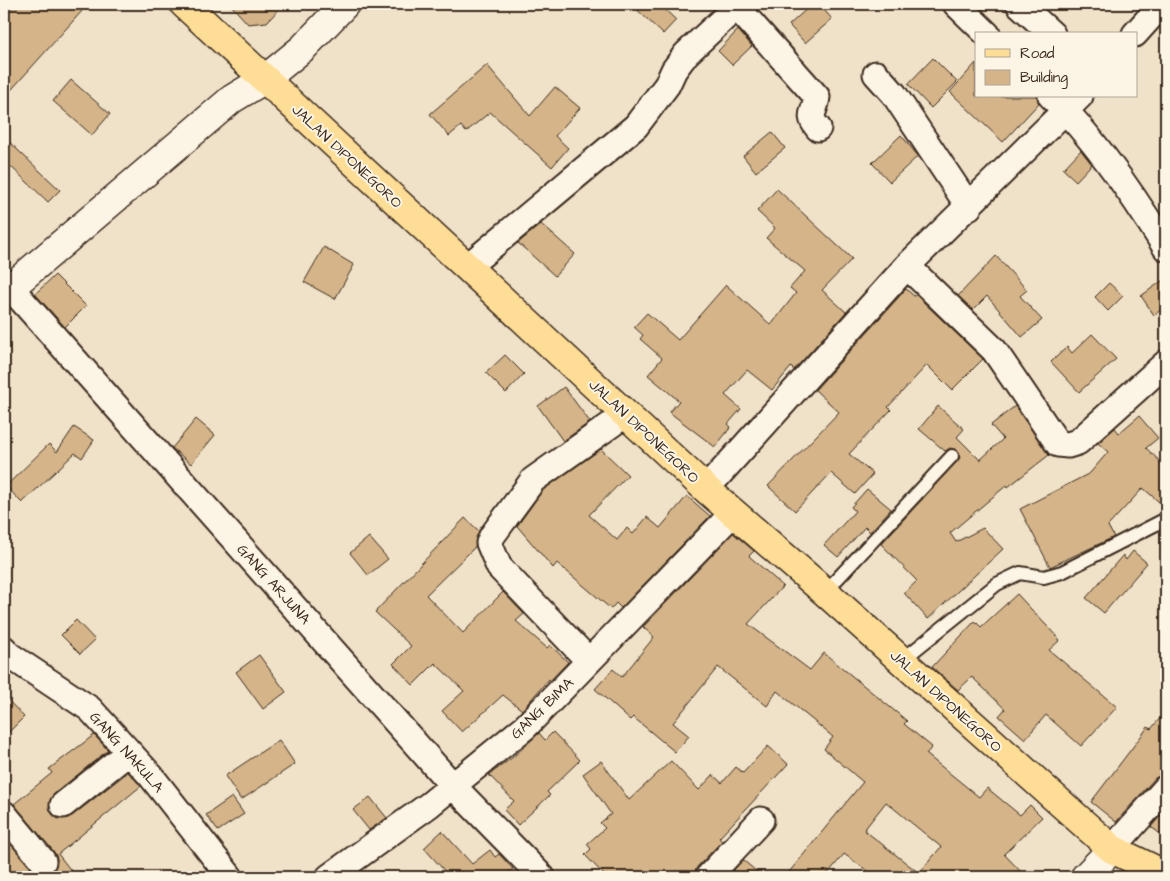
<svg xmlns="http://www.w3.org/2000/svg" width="1170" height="881" font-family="'Architects Daughter',sans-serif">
  <rect width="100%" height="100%" fill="#f0e2c9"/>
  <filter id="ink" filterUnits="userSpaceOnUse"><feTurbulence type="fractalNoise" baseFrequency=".02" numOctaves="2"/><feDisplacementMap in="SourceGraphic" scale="10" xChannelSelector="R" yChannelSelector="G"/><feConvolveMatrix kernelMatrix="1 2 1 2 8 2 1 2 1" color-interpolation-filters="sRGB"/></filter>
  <g filter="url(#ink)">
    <path fill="#d4b488" stroke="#3b2a1e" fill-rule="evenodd" d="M14,4H74L82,11L4,98V15Z
      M230,4H284L267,22L248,24Z
      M631,4H659L676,20L663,34Z
      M812,4H819L832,19L805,43L789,25Z
      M738,30L752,46L732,65L718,51Z
      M933,58L957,82L931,108L908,84Z
      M976,63V96H1037L1039,103L1003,142L950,92Z
      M487,65L530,116L555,87L580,108L555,136L568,148L552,167L490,112L466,132L461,126L449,136L430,114Z
      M71,80L110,114L92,135L53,101Z
      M772,132L785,148L756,172L743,156Z
      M901,135L918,156L890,182L872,163Z
      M4,137L60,190L48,202L4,160Z
      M1081,150L1092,164L1076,181L1063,169Z
      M777,189L852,259L822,290L846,312L794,370L791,367L772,390L747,370L725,395L741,409L728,424L731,427L715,447L669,412L679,401L648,375L662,358L640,339L643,335L634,327L647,313L678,340L726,285L771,325L796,293L790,288L805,271L766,238L775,228L757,211Z
      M541,224L575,254L555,276L518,243Z
      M324,247L354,265L335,299L304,282Z
      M996,256L1027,290L1020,296L1042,320L1022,337L987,296L973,310L958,296Z
      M55,275L86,306L65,327L35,294Z
      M1166,278V306L1154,315L1141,296Z
      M1109,283L1123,296L1108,311L1095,297Z
      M906,289L914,296L916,295L983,359L952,390L927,365L888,407L891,410L849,454L873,474L855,494L831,473L795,511L768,486L839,412L815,390Z
      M1092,334L1116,359L1079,392L1051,362L1067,347L1072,353Z
      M505,355L524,374L506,393L486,373Z
      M564,387L590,422L563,441L538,406Z
      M938,406L964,429L957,437L980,460L1003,439L991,425L1015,406L1049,455L1008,487L1007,485L950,533L956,542L983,528L1003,549L928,619L904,593L917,581L881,544L960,458L957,450L950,448L945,451L919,429Z
      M1139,416L1158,438L1146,448L1166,467V508L1143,488L1108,526L1114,537L1050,567L1020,509L1090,473L1108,452L1098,443L1115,428L1119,433Z
      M196,419L215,435L191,464L172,448Z
      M74,427L94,440L82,458L75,453L22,503L6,486L49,444L57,452Z
      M601,449L628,475L589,515L617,540L627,528L633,534L647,517L660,528L687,496L710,516L621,608L616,603L611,609L557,563L553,568L517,526L543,490Z
      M867,489L891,509L870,532L865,527L838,557L824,545L855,511L851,507Z
      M465,518L479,531L475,547L426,595L463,633L503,592L524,614L516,621L547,648L550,645L568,662L550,681L549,679L522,710L503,695L462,732L442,711L464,691L435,663L413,685L393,664L411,646L375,612Z
      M733,533L754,551L749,556L783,586L748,624L810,670L824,653L907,721L904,724L932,747L926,754L979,797L987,788L1020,815L1030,805L1042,817L1004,854L1026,877H876L844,854L825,877H785L863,782L824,749L833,737L777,691L767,706L718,667L673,723L689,736L675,752L633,717L630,720L595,689L613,669L622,677L654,637L643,627ZM886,802L941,847L919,873L864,830Z
      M369,537L388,559L368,575L350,553Z
      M1133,551L1147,563L1104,613L1086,598L1123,555L1126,560Z
      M1017,594L1060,640L1049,650L1117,707L1081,746L1046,715L1025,739L999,716L1005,709L972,677L958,690L932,667L975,621L981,627Z
      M76,620L95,640L80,654L61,635Z
      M259,655L286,692L263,709L236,672Z
      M4,696L24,717L4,737Z
      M1166,711V774L1155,778L1116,822L1091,802L1148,727L1151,729Z
      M553,732L580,760L547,792L550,795L518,825L504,810L514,801L489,775L513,757L539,733L545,740Z
      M94,735L108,750L54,794L49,807L52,814L58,819L72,816L128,772L141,786L58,854L76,877H14L4,866V836L38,874L45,875L52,872L56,866L57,859L54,852L14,804L52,773L49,769Z
      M279,740L295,764L241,800L225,776Z
      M768,746L788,764L719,838L722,841L697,867L694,877H606L585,855L591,849L587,844L605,828L600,823L611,814L583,774L601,761L629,800L671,761L699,790L713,775L722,783L736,767L743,773Z
      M232,797L244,814L218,831L206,815Z
      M370,797L387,818L369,830L353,810Z
      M1166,809V838L1151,827Z
      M442,831L472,864L490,850L495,857L499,854L513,869L503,877H450L424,848Z
      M743,860L763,877H727Z"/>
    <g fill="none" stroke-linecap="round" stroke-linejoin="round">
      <g stroke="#3b2a1e" stroke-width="16">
        <path id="service" d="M825,592L952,456
          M901,661L997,584L1020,573L1044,577L1062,572L1166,519"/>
      </g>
      <g stroke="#3b2a1e" stroke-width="29">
        <path id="minor" d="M734,4L817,97C816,112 806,114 818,128
          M956,4L987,34
          M1019,4L1052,34
          M1135,34L1162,4
          M876,74L894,94L969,207
          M1051,96C1095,139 1134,196 1166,248
          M907,266L994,350L1058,444L1068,445L1078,442L1166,363
          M467,267L636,126L667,85L674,70L686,54L737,6
          M10,287L453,786L542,877
          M706,489L907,266L1080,96
          M4,649L9,655L90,709L151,776L230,877
          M589,661L499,567L489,543L492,536L533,480L626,414
          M63,805L129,752
          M4,814L43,861
          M1112,849L1166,788
          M329,877L429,805L525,727L733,513
          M708,877L761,820"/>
      </g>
      <g stroke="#3b2a1e" stroke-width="31">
        <path id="tertiary" d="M1085,877L1112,849"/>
      </g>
      <g stroke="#3b2a1e" stroke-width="31">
        <path id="secondary" d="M4,293L232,99L265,79L303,48L345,4"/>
      </g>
      <g stroke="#3b2a1e" stroke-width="31">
        <path id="primary" d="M184,4L706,489L825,592L1112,849L1166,875"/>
      </g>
      <use href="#service" stroke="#fcf5e5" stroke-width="12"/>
      <use href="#minor" stroke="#fcf5e5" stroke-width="25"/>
      <use href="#tertiary" stroke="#fcf5e5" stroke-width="28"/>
      <use href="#secondary" stroke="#fcf5e5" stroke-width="28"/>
      <use href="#primary" stroke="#fedd96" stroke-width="28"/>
    </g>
  </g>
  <g text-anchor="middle" stroke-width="4" stroke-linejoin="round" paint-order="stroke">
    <g font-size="15" fill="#3b2a1e" stroke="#fcf5e5">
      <text transform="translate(347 156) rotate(43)" y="5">JALAN DIPONEGORO</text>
      <text transform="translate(644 431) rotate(43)" y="5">JALAN DIPONEGORO</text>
      <text transform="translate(274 584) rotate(48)" y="5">GANG ARJUNA</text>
      <text transform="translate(946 701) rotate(42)" y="5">JALAN DIPONEGORO</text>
      <text transform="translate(542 708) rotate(-44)" y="5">GANG BIMA</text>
      <text transform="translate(127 752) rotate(48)" y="5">GANG NAKULA</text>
    </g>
  </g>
  <rect width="1170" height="881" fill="none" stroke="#fcf5e5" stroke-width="20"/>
  <rect x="10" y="10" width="1150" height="861" fill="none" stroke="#3b2a1e" stroke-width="2" filter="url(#ink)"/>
  <rect x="975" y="32" width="162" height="65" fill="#fcf5e5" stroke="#afa495"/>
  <rect x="985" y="49" width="25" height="8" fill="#fedd96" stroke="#afa495"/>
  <text x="1020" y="58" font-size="15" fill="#3b2a1e">Road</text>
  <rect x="985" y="70" width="25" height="15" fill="#d4b488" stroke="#afa495"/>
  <text x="1020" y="82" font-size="15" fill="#3b2a1e">Building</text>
</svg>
